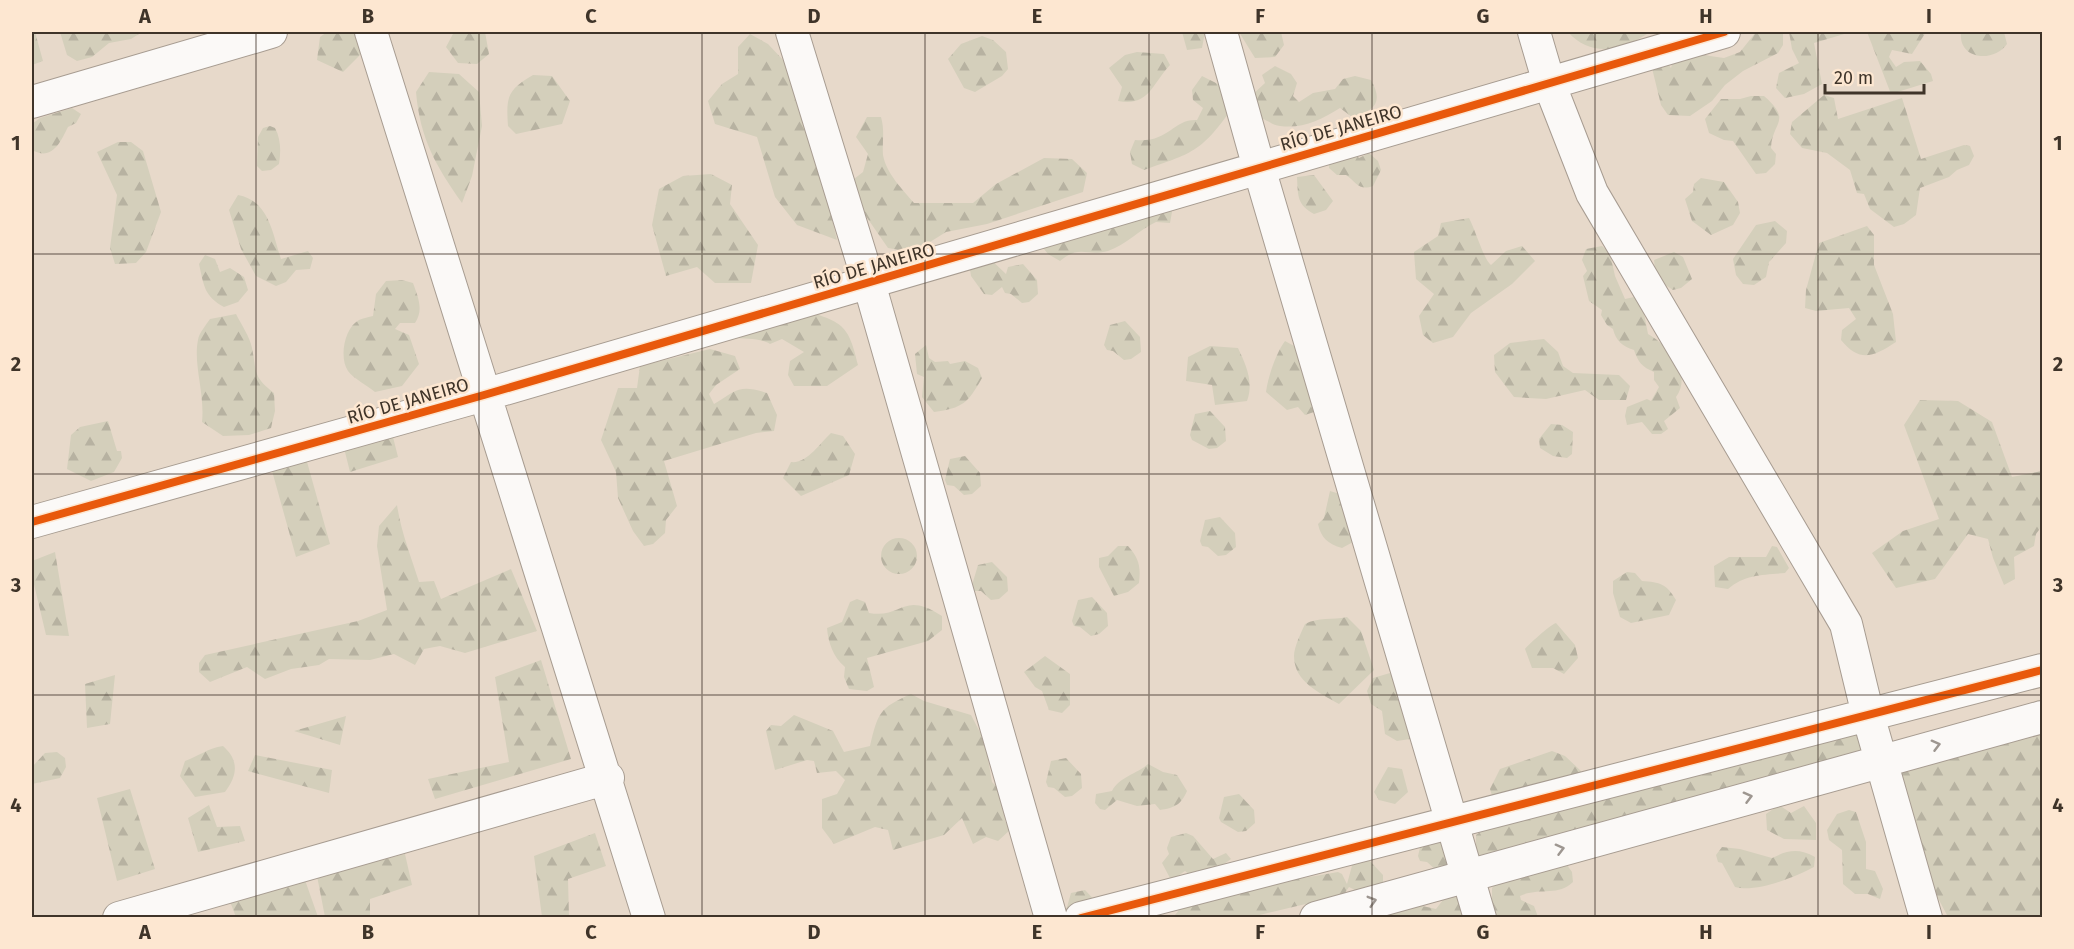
<svg xmlns="http://www.w3.org/2000/svg" width="2074" height="949" font-family="'Fira Sans',sans-serif">
  <defs>
    <pattern id="forest-firs" width="22" height="20" patternUnits="userSpaceOnUse" patternTransform="scale(1.5)"><rect width="22" height="20" fill="#d4cfbb"/><path d="M5 1l3.5 6h-7zM16 11l3.5 6h-7z" fill="#b7b2a1"/></pattern>
  </defs>
  <rect width="100%" height="100%" fill="#e7d9ca"/>
  <path fill="url(#forest-firs)" d="M32,32H35L43,61L32,65Z
    M60,32H142L131,39L109,43L92,57L77,61L67,55Z
    M327,32H357L363,36L360,55L343,72L317,60L320,37Z
    M454,32H485L489,54L477,64L458,63L446,47Z
    M1182,32H1205L1202,48L1187,50Z
    M1239,32H1281L1284,45L1275,57L1255,58Z
    M1568,32H1650C1624,50 1592,59 1568,32Z
    M1756,32L1783,34V45L1778,53L1743,71L1725,85L1712,101L1690,116L1668,115L1661,105L1651,64L1661,54L1671,68L1674,57L1689,53L1724,58L1740,52Z
    M1789,32H1851L1814,43L1822,84L1804,94L1785,98L1776,88L1779,73L1799,63L1792,49Z
    M1867,32H1926L1912,54L1892,50L1889,57L1896,67L1904,62L1920,61L1931,74L1933,81L1891,94Z
    M1961,32H2004L2007,44C1994,63 1958,60 1961,32Z
    M750,34L768,44L784,61L802,92L837,240L797,225L775,197L757,137L715,124L708,101L722,84L738,74V47Z
    M982,36L993,40L1006,52L1008,69L1002,76L975,92L964,88L948,59L961,44Z
    M1137,52L1164,54L1170,65C1152,84 1149,107 1118,101L1122,87L1109,68L1125,55Z
    M1275,66L1291,74L1297,83L1293,96L1299,102L1313,93L1335,89L1343,79L1355,76L1371,80C1384,103 1374,111 1352,117L1340,108C1321,120 1302,129 1280,126C1271,125 1266,118 1257,118L1252,95L1265,83L1262,75Z
    M429,72L459,74L479,92L482,126L472,176L462,203C436,166 420,139 416,92Z
    M533,75L552,76L570,101L562,124L516,134L508,126C506,97 507,90 533,75Z
    M1202,76L1220,85L1231,110C1200,153 1192,153 1144,170L1132,164L1130,152L1135,140C1170,143 1172,119 1197,120L1203,108L1193,100L1192,90Z
    M1824,95L1834,98L1838,119L1902,98L1921,159L1964,145L1970,146L1974,156L1969,165L1957,170L1949,177L1920,188L1916,215L1904,224L1894,227L1870,209L1864,194L1857,193L1850,170L1827,153L1802,148L1790,134L1792,122Z
    M1751,96H1764C1793,121 1772,122 1771,148L1776,154L1775,164L1766,173L1756,174L1733,141L1724,140L1709,133L1705,119L1721,99H1740Z
    M72,108L81,114L76,123L68,127C60,143 52,161 32,150V124L40,118Z
    M867,117H881C885,131 882,142 883,155C886,173 903,190 914,203H973L996,184L1044,158L1072,159L1087,173L1083,192L987,224L946,232L922,247L905,251L888,248L861,209L854,179L863,172L868,154L856,137Z
    M270,126L275,128C281,139 281,152 279,164L271,170L262,171L257,166L258,137L263,128Z
    M118,142H131L143,151L161,212L146,252L136,263L115,264L110,248L117,195L97,152Z
    M1353,151L1359,158L1369,153L1378,161L1381,170L1373,186C1359,191 1357,183 1346,175H1337L1329,168V157Z
    M711,174L732,185L730,204L758,245L751,283H715L697,267L666,276L652,225L659,189L683,176Z
    M1314,175L1333,201L1326,210L1314,214C1297,205 1298,196 1297,177Z
    M1701,178L1724,182L1738,202L1740,213L1733,225L1711,235L1692,221L1685,199L1693,192L1694,184Z
    M238,195C269,201 272,232 281,259L308,251L313,258L310,269L296,270L286,282L276,286L256,276L241,249L229,210Z
    M1169,198L1172,212L1170,223L1156,222C1139,230 1126,245 1108,251C1087,257 1080,244 1060,261L1048,254L1040,244Z
    M1469,218C1475,229 1484,260 1491,265L1506,251L1522,246L1535,261L1512,284L1471,313L1453,337L1433,343L1423,335L1419,316L1434,294L1416,279L1414,252L1438,236L1441,223Z
    M1775,221L1787,231L1786,243L1769,262L1766,277L1754,285L1743,284L1736,275L1733,259L1756,225Z
    M1867,226L1874,235V265L1893,314L1896,342C1873,357 1860,363 1841,340L1842,330L1856,319L1849,308L1816,311L1805,308L1806,290L1819,243Z
    M1602,246L1610,253L1615,276L1625,299L1634,297L1643,308L1648,334C1668,345 1693,374 1676,397L1680,408L1664,421L1668,429L1661,434H1652L1642,422L1627,425L1625,416L1627,407L1647,399L1651,401L1659,387L1654,380V372C1642,367 1638,362 1634,350C1622,346 1616,341 1613,329L1607,325L1601,315L1602,310L1589,301L1583,276L1587,271L1582,260L1586,249Z
    M1674,252L1683,257L1692,279L1681,288L1673,290L1656,279L1654,260Z
    M985,254L1006,274L1008,267L1023,264L1037,280L1038,294L1029,302L1022,303L1011,294L1005,293L1002,287L992,295L984,294L971,276L969,263Z
    M205,255L215,259L220,272L230,268L244,277L248,290L238,302L224,307C204,296 204,286 199,264Z
    M402,280L413,283C418,297 424,310 415,323H400L395,329L409,335L419,364L402,386L375,392C367,385 354,379 348,371C339,358 344,328 359,320C363,318 369,317 373,316L376,294L386,281Z
    M799,308C840,323 848,320 858,365L827,386H794L788,375L790,361L804,352L782,339L770,344C759,337 745,340 733,337Z
    M236,314C241,324 250,337 252,348C257,372 252,376 274,393L275,411L271,428L249,435L223,436L202,422C205,393 193,364 198,340C199,333 206,325 210,319Z
    M1125,321L1140,337L1141,352L1131,359L1124,360L1113,351L1107,350L1104,345L1110,325Z
    M1544,339L1558,352L1563,366L1573,373L1619,375L1630,386L1626,400H1599L1585,390L1546,399L1514,397L1495,372L1494,355L1510,343Z
    M1285,341L1296,347L1318,403L1314,412L1305,415L1298,407L1287,410L1266,392C1268,377 1276,353 1285,341Z
    M926,345L929,358L935,362L948,361L950,364L965,361L978,368L982,378C968,403 963,408 934,412L922,397L924,377L917,374L915,354Z
    M1210,346L1238,348C1246,365 1254,382 1247,401L1215,405L1212,385L1186,381L1188,357Z
    M710,349L735,356L740,369L716,385L709,394L714,404C737,390 739,384 767,393L777,415L774,431L756,433L664,461L677,506L666,520L665,533L653,544L644,546L633,531L618,498L616,472L601,440L618,388H637L640,366Z
    M1920,400L1958,401L1992,422L2012,477L2042,471V526L2036,534L2034,546L2014,557L2015,579L2004,585L1993,558L1988,539L1968,534L1935,579L1896,588L1872,553L1903,531L1939,519L1904,425Z
    M1210,411L1225,427L1226,441L1217,448L1209,449L1192,440L1190,435L1195,414Z
    M108,421L117,451H121L122,458L114,472L91,481L67,469L71,435L80,427Z
    M1551,424L1562,425L1573,432L1572,454L1567,458L1553,456L1540,448L1539,439Z
    M391,429L398,457L350,472L343,444Z
    M831,433L843,436L855,454L849,475L801,496L783,478L791,462C807,464 820,443 831,433Z
    M304,451L330,544L296,557L269,460Z
    M965,456L980,473L981,486L972,494L964,495L954,486L947,485L945,480L950,459Z
    M1330,491L1340,494L1366,535L1342,548C1328,544 1321,538 1318,524L1324,518Z
    M397,505C401,532 411,556 419,582L434,581L441,599L511,569L537,631L465,653L440,646L424,649L415,665L394,654L370,660L329,659L319,665L291,669L265,679L247,667L210,682L199,672V663L205,655L358,621L387,610L377,546L379,526Z
    M1220,517L1235,533L1236,547L1226,555L1218,556L1208,547L1202,546L1200,541L1205,520Z
    M881 556a18 18 0 1 1 36 0a18 18 0 1 1-36 0Z
    M1118,546H1128C1139,558 1141,567 1139,583L1128,592L1114,596L1099,567V558L1108,556Z
    M1772,546L1777,547L1789,568L1785,573C1763,575 1745,574 1728,589L1715,587L1714,566L1729,557H1766Z
    M55,552L69,636L46,635L32,576V561Z
    M992,562L1007,577L1008,591L999,599L991,600L981,591H974L972,585L978,565Z
    M1627,572L1635,573L1642,581C1660,582 1667,584 1676,600L1669,615L1631,623L1620,617L1613,593V581Z
    M1092,597L1107,613L1108,626L1099,634L1091,636L1080,627L1074,626L1072,621L1078,600Z
    M857,599L865,602L869,613C903,619 902,590 942,616V630L928,641L867,658L874,687L867,691L849,689L844,677L845,667C833,657 828,642 827,628L842,622L850,602Z
    M1347,617L1361,631L1374,670L1339,704C1320,693 1294,682 1294,656C1294,647 1301,633 1305,624C1318,617 1332,620 1347,617Z
    M1556,623L1575,645L1578,658L1564,674L1553,668H1532L1525,649C1528,645 1550,625 1556,623Z
    M1045,656L1070,674V705L1062,713L1049,710L1042,691L1035,687L1024,672Z
    M541,660L571,759L435,799L428,779L509,762L495,677Z
    M1390,673L1398,681L1414,724L1410,739L1397,741L1385,734L1382,711L1371,704L1367,691L1373,678Z
    M115,675L110,724L87,728L85,684Z
    M911,694L924,701L971,715L985,742L992,782L1002,792L1005,821L1010,830L998,841L986,837L973,844L962,818L944,835L893,850L888,830L875,827L834,844L822,828V799L837,794L845,780L836,771L817,773L814,761L807,760L775,770L766,731L771,725L781,726L794,715L833,731L844,752L870,746C878,713 879,708 911,694Z
    M2042,699V917H1948L1930,883L1918,831L1896,776L1912,744Z
    M1838,711L1865,738L1864,780L1565,862L1572,872L1573,882C1558,897 1538,887 1520,896L1521,900L1534,906L1538,917H1492V888L1503,876L1487,881L1476,847V835L1499,819L1490,789L1500,769L1552,751L1565,756L1581,771V800Z
    M346,716L340,745L294,731Z
    M223,746C239,760 238,775 225,792L195,797L180,776L185,761C199,756 208,748 223,746Z
    M57,752L65,758L66,767L60,778L32,784V767L45,753Z
    M255,755L332,770L329,793L248,771Z
    M1066,758L1081,774L1082,788L1072,796L1065,797L1054,788L1048,787L1046,782L1051,761Z
    M1148,764L1163,772L1177,775L1187,791C1181,805 1174,808 1160,810L1155,804L1137,806L1117,800L1105,810L1100,809L1095,803L1096,794L1112,791C1119,777 1137,774 1148,764Z
    M1388,767L1402,769L1408,792L1395,804L1379,800L1374,792Z
    M130,789L155,869L117,881L97,798Z
    M1239,794L1254,810L1255,823L1246,831L1238,832L1221,822L1219,818L1224,797Z
    M209,805L217,827L240,826L245,841L198,852L188,818Z
    M1779,805L1791,813L1804,806L1816,823V840L1784,839L1767,830L1766,814Z
    M1849,810L1856,812L1866,842V869L1875,871L1883,889L1880,899L1868,894H1855L1843,884L1842,850L1829,840L1827,830L1837,814Z
    M1438,832L1454,862L1437,871L1427,862L1420,861L1418,856L1423,835Z
    M595,833L606,866L568,879L569,917H542L534,856Z
    M1186,833L1193,836L1213,859L1226,853L1231,859L1199,882L1185,871L1175,878H1170L1162,863L1169,854L1167,848L1171,837Z
    M1722,847L1740,849L1772,858C1788,850 1799,848 1815,857L1814,867C1795,877 1756,893 1735,887L1722,863L1718,862L1716,855Z
    M405,854L412,885L370,899V917H325L317,876Z
    M1368,859L1383,875V889L1418,905L1436,909L1446,896L1458,889L1481,918L1355,917L1361,893L1349,887L1340,900L1314,902L1251,917L1167,918L1175,915L1184,904L1252,887L1338,872L1342,874L1347,884L1353,862Z
    M305,880L318,917H236L229,899Z
    M1085,890L1100,906L1065,914L1071,893Z"/>
  <g fill="none" stroke-linecap="round" stroke-linejoin="round">
    <g stroke="#a79c91" stroke-width="34">
      <path id="minor" d="M371,32L649,918
        M792,32L869,283L1051,918
        M1221,32L1259,168L1480,918
        M1534,32L1549,83L1592,193L1846,624L1868,715L1926,918
        M32,102L271,32
        M32,522L484,395L1724,32
        M119,918L608,778
        M1081,918L2042,670
        M1316,918L2042,717"/>
    </g>
    <use href="#minor" stroke="#fbf9f7" stroke-width="32"/>
    <g stroke="#fde7d1" stroke-width="11">
      <path id="cycleway" d="M32,522L484,395L1724,32
        M1081,918L2042,670"/>
    </g>
    <use href="#cycleway" stroke="#e8590c" stroke-width="8"/>
  </g>
  <defs><path id="oneway-chevron" d="M-2-3.5L2.5 0L-2 3.5" fill="none" stroke-width="1.6" stroke-linecap="round" stroke-linejoin="round" transform="scale(1.5)"/></defs>
  <g stroke="#9d9690">
    <use href="#oneway-chevron" transform="translate(1936 745) rotate(-15)"/>
    <use href="#oneway-chevron" transform="translate(1748 797) rotate(-15)"/>
    <use href="#oneway-chevron" transform="translate(1560 849) rotate(-15)"/>
    <use href="#oneway-chevron" transform="translate(1372 901) rotate(-16)"/>
  </g>
  <path fill="none" stroke="#3f3429" stroke-width="1.5" stroke-opacity="0.55" d="M256,32V918M479,32V918M702,32V918M925,32V918M1149,32V918M1372,32V918M1595,32V918M1818,32V918M32,254H2042M32,474H2042M32,695H2042"/>
  <g text-anchor="middle" stroke-width="5" stroke-linejoin="round" paint-order="stroke">
    <g font-size="18" fill="#3f3429" stroke="#fde7d1">
      <text transform="translate(1341 128) rotate(-16)" y="6">RÍO DE JANEIRO</text>
      <text transform="translate(874 266) rotate(-16)" y="6">RÍO DE JANEIRO</text>
      <text transform="translate(408 401) rotate(-16)" y="6">RÍO DE JANEIRO</text>
    </g>
  </g>
  <rect width="2074" height="949" fill="none" stroke="#fde7d1" stroke-width="66"/>
  <path d="M1825 84v9h99v-9" fill="none" stroke="#3f3429" stroke-width="3"/>
  <text x="1834" y="84" font-size="18" fill="#3f3429" stroke="#fde7d1" stroke-width="4.5" paint-order="stroke">20 m</text>
  <rect x="33" y="33" width="2008" height="883" fill="none" stroke="#3f3429" stroke-width="2"/>
  <g font-size="20" text-anchor="middle" font-weight="bold" fill="#3f3429">
    <text x="145" y="23">A</text>
    <text x="368" y="23">B</text>
    <text x="591" y="23">C</text>
    <text x="814" y="23">D</text>
    <text x="1037" y="23">E</text>
    <text x="1260" y="23">F</text>
    <text x="1483" y="23">G</text>
    <text x="1706" y="23">H</text>
    <text x="1929" y="23">I</text>
    <text x="16" y="150">1</text>
    <text x="2058" y="150">1</text>
    <text x="16" y="371">2</text>
    <text x="2058" y="371">2</text>
    <text x="16" y="592">3</text>
    <text x="2058" y="592">3</text>
    <text x="16" y="812">4</text>
    <text x="2058" y="812">4</text>
    <text x="145" y="939">A</text>
    <text x="368" y="939">B</text>
    <text x="591" y="939">C</text>
    <text x="814" y="939">D</text>
    <text x="1037" y="939">E</text>
    <text x="1260" y="939">F</text>
    <text x="1483" y="939">G</text>
    <text x="1706" y="939">H</text>
    <text x="1929" y="939">I</text>
  </g>
</svg>
